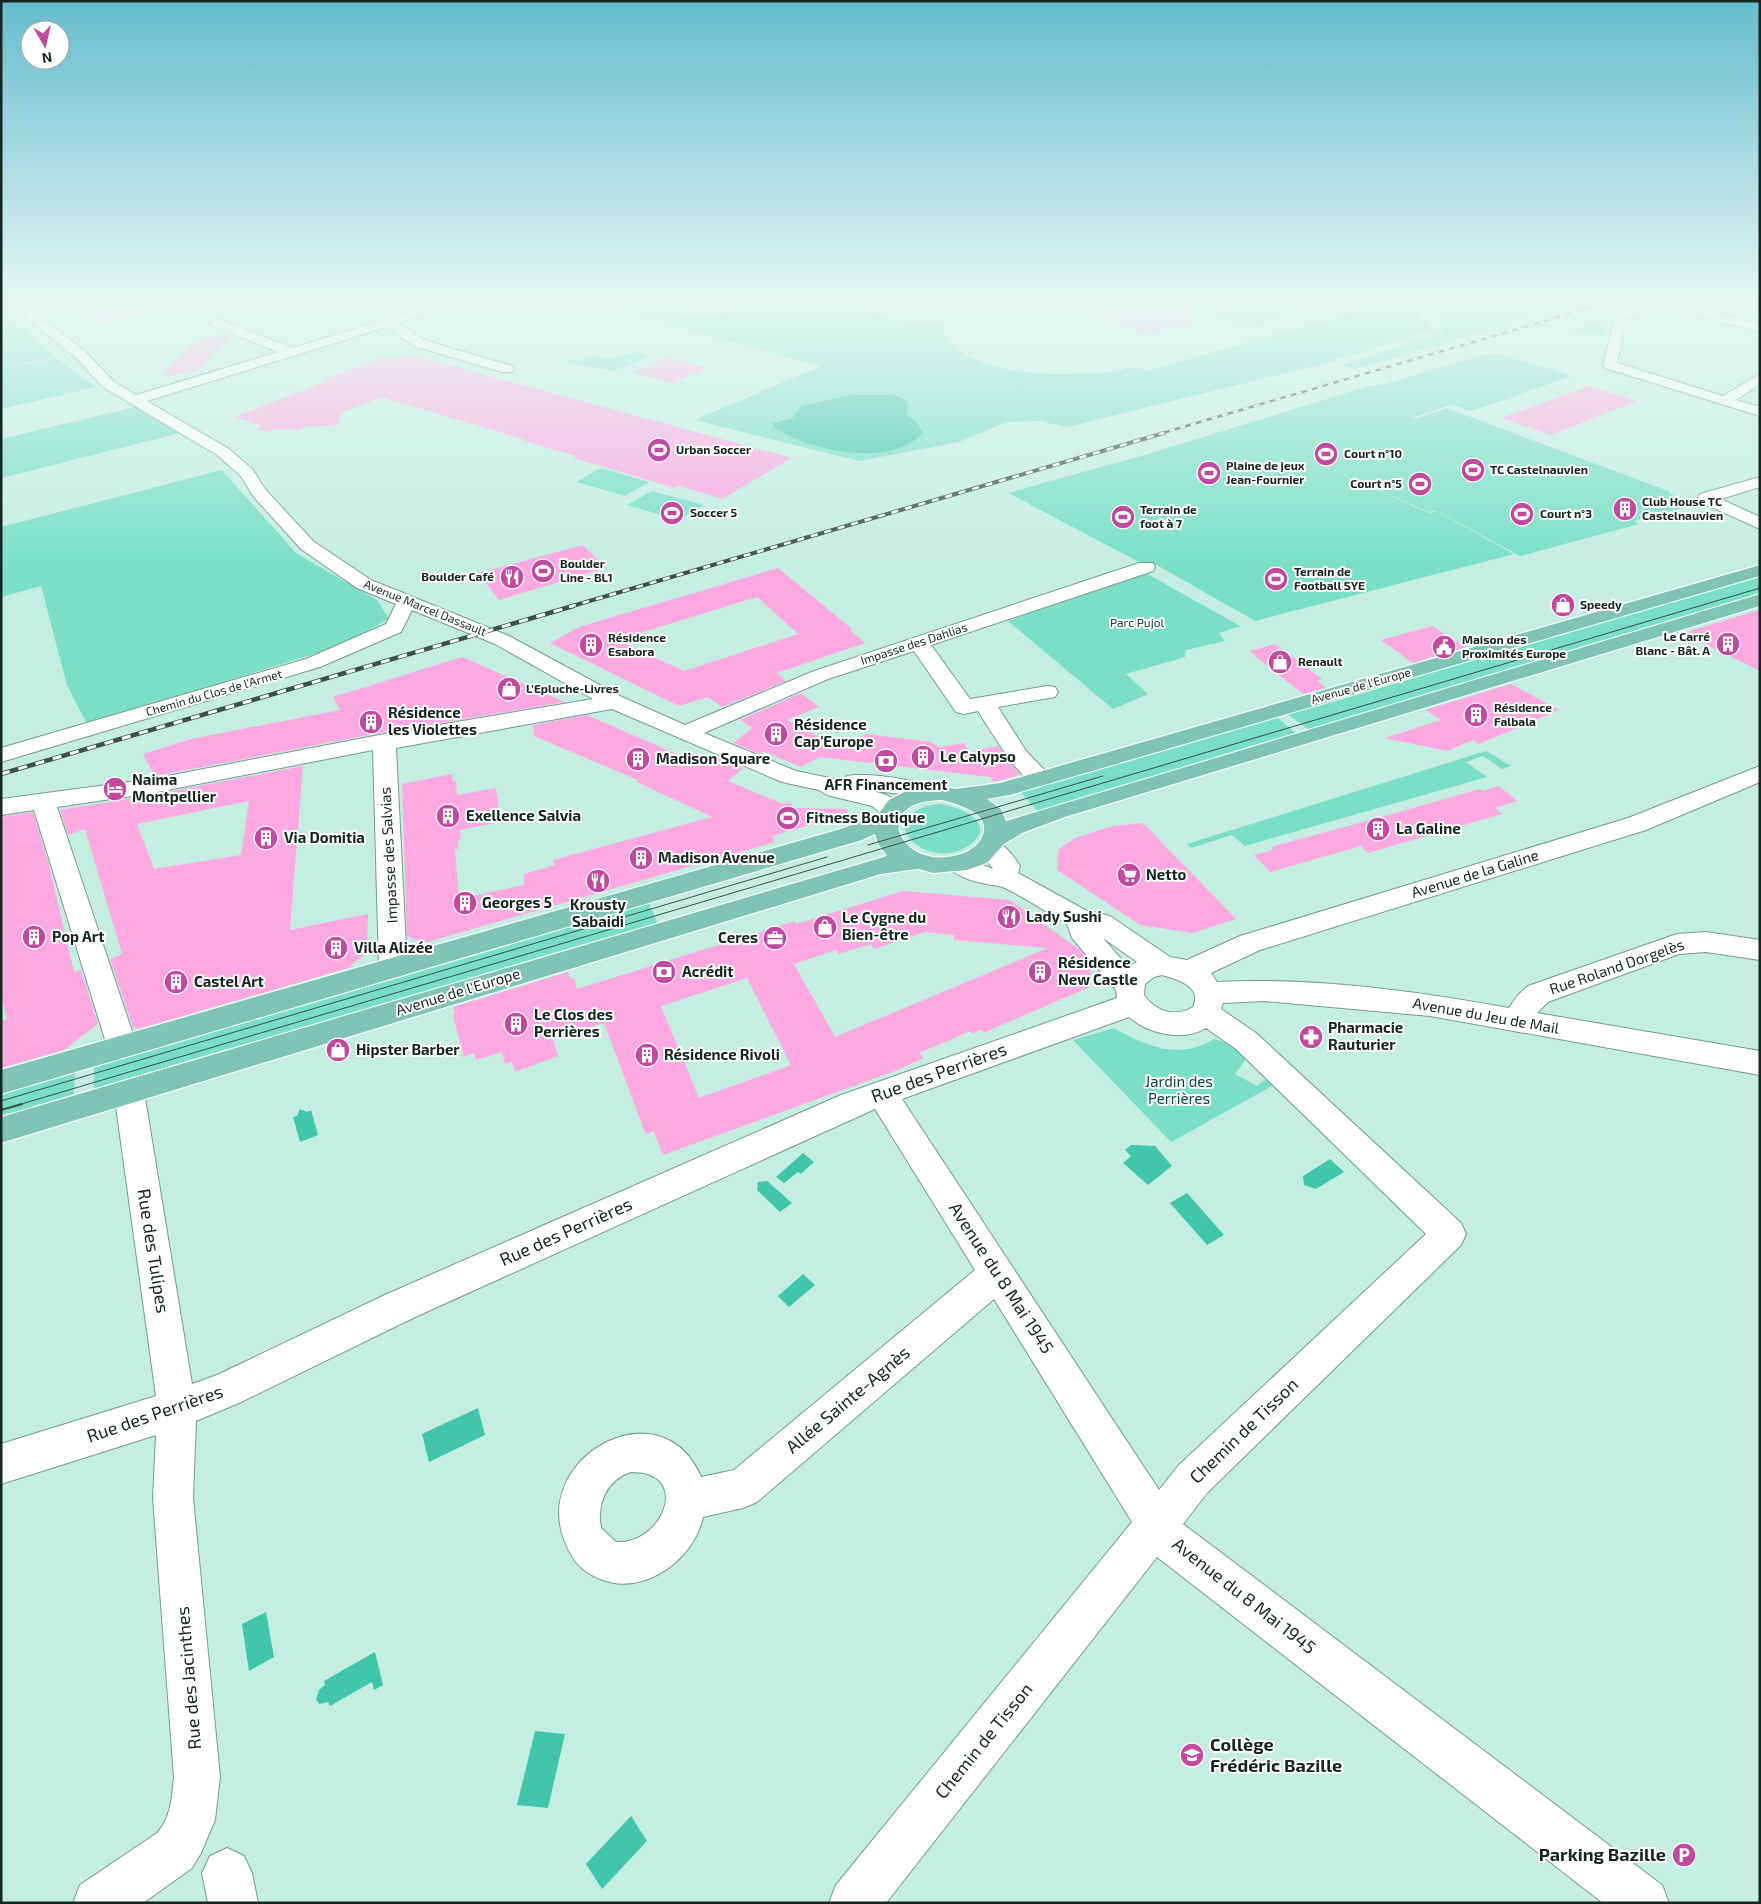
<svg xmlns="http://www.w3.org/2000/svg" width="1761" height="1904" font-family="'Exo 2',sans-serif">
  <rect width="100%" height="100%" fill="#c5eee2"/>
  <path fill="#7bdfc7" d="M668,297H715L671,302L677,314L694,318L781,306L870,311L881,316L930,327L943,321L945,341C989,378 1056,376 1110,372C1128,371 1127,363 1146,371L1371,308L1340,297H1483L1426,309L1417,315L1431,329L1327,363L1067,427L1040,421L1007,422L959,442L859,461L695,420L821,366L624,313Z
    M1155,297H1218L1193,306H1204L1227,314L1270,303L1299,313L1243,328Z
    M1503,297H1595L1457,339L1440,341L1442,344L1355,369L1342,365L1442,333V326L1432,316C1455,306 1480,308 1503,297Z
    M1,312L55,357L1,368Z
    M1609,318L1604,335L1568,331Z
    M633,352L650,357L613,371L569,363L567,361L571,359L577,361L593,355L608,359Z
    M1497,353L1572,376L1472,411L1451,405L1414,417L1406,415L1416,419L1447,408L1668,491L1687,507L1634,521L1639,524L1520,556L1435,510L1429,512L1301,456L1429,513L1436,511L1514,554L1255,621L1155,564L1150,562L1143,564L1008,493L1148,454L1369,386L1382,385L1482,355Z
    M57,358L96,387L1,409V369Z
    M139,406L180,433L1,478V439Z
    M601,468L649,482L625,496L576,482Z
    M222,470L296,553L377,600L389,619L337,647L87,724L67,685L41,586L1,597V527Z
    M652,491L704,505L679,520L627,505Z
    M1144,572L1240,626L1219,633L1225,641L1186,650L1185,657L1126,674L1148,694L1113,709L1008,621Z
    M1760,574V595L1309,730L1286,713Z
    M1274,715L1298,735L1038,812L1018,789Z
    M1486,751L1511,766L1502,769L1483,756L1466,762L1487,777L1245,846L1232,835L1191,848L1187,844Z
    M939,804C959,806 1001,824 968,846C927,874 865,814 939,804Z
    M647,899L659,926L240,1052L232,1048L138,1076L127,1086L109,1085L94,1089V1060Z
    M1114,1028C1146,1046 1179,1061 1214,1039L1231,1044L1246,1059L1235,1074L1257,1086L1267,1078L1274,1085L1171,1142L1073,1040Z
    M76,1066L73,1102L1,1123V1088Z"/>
  <path fill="#41c6aa" d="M851,395H894L906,400L908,407L906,414L916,422L923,433C889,469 811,450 774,428L773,423L793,418L801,406Z
    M300,1109L307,1112L311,1110L318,1135L300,1142L293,1117L297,1116Z
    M1131,1145L1155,1146L1172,1166L1148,1185L1123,1163L1131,1156L1125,1150Z
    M803,1153L814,1162L801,1174L798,1172L784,1183L776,1177Z
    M1330,1159L1344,1172L1316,1189L1304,1185L1303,1176Z
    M767,1181L792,1203L780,1212L757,1190L758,1182Z
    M1187,1193L1224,1235L1207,1245L1170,1203Z
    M803,1274L815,1285L789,1307L778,1296Z
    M478,1408L485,1435L429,1462L422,1434Z
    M266,1612L274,1657L249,1671L242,1624Z
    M375,1652L383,1685L374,1690L372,1682L330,1706L328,1702L319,1704L316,1699L319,1690L325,1685L324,1681Z
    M535,1731L565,1734L548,1808L517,1805Z
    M631,1816L647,1841L602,1889L586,1864Z"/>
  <path fill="#ffa9e1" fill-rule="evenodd" d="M37,297H181L182,303L103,324Z
    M1053,297H1190L1193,323L1172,329L1166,327L1148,336Z
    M228,334L231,335L197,371L160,377L193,344Z
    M412,356L445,364L792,458L722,499L679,486L675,488L594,464L573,458L576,456L524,441L526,440L382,397L341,413L338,425L306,427L297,431L290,429L258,431L260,425L234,417L328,381L323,380L383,357L391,360Z
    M668,357L678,360L708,368L672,383L633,372Z
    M1589,386L1637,401L1551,435L1501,418Z
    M583,545L606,568L499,600L479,573Z
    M778,568L852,629L850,630L865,643L777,673L786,681L722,707L708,697L679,706L550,643L579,627ZM757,597L798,634L684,671L617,640Z
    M1760,610V671L1684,633L1739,616Z
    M1432,626L1466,647L1413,663L1381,640Z
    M1276,644L1322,679L1317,681L1326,688L1303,694L1249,651Z
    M462,657L565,702L374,734L155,776L143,754L191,739L340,710L333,697Z
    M1511,684L1559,710L1479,744L1473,740L1447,751L1385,738L1441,720L1425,710Z
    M801,693L819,707L787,720L839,747L866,734L931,742L939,747L964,743L970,752L998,746L1020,775L994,782L990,777L820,757L801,767L763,751L760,754L733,743L752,728L740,720Z
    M587,715L704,766L717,756L743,768L728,781L783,804L790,802L794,808L847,809L848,814L772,836L775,842L424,943L407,936L402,784L452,774L453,781H456L457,795L496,788L500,822L460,830L461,840H458V849H455L459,899L524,885V874L555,865L553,860L712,817L637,782L638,780L534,736L533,725Z
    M303,766L290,930L368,914L367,953L351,965L352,967L138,1029L133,1027L110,959L122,954L85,829L68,835L60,810L152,795ZM249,801L241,855L154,869L137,824Z
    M1499,786L1517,801L1495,808L1502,814L1368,853L1361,846L1270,872L1254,855L1273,850L1271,847L1381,817L1480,789L1483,791Z
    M33,812L49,865L74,972L81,970L98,1024L64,1050L1,1068V1021L7,1019L1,993V817Z
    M1143,823L1151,831L1236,919L1192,933L1140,925L1057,870L1059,849L1075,838L1113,826Z
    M903,891L1010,900L1080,950L1091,963L1090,987L983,1033L981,1030L972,1034L970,1031L945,1042L919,1053L924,1058L895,1071L663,1155L654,1131L646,1135L604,1023L553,1039L558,1056L515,1072L512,1062L505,1064L502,1052L476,1060L474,1053L464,1057L453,1015L455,1014L453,1007L568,972L570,979L574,978L577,989L795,921L796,924ZM925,932L954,935V940L1048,948L835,1037L794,964L836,950L838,954L871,944L874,949ZM747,978L791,1065L699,1098L661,1006Z"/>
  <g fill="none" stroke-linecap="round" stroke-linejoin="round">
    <g stroke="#759b91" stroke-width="2">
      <path id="minor" d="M1,297H14L85,351L113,381L136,395L278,352L213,326L211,323L213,320H221L292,348L459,297H478L476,300L398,323L424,340L512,366L514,369L512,372H502L414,346L387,327L147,401L229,449L253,470L265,489L313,541L371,580L509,636L622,697L685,725L814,671L1139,563H1153L1155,567L1153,571L931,645L970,699L1047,686L1055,687L1058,692L1055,697L998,707L1026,751L1053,779L1049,784C1044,785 1039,787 1034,784C1017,776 989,728 978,711L964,714L956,712L914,651L828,679L704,733L796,771L834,779L846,785L843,781L847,776C864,772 928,779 938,794L934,799L926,801L901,794L867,790C883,793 895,796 904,810L901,815L892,818L883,815L872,806L827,795L819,790L782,782L612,709L396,748L407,967L403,974L393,977L383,974L379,967L373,750L152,793L57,807L137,1046L133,1054L122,1058L111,1054L107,1046L34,810L1,815V799L152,779L374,736L593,699L495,644L412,610L401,632L320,667L1,762V748L306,659L386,624L396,604L357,588L301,549L253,496L241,476L217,455L103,387L75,357Z
        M1657,303H1676L1760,324V332L1676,311H1657L1626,319L1617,363L1723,396L1760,374V384L1736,400L1760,407V416L1605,368L1603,365L1616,314Z
        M1760,477V487L1721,499L1760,517V529L1700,502L1698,498L1700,494Z
        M1760,766V782L1646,830L1260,950L1211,973L1217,982C1314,977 1414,991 1509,1008L1517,996L1528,986L1677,934L1706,932L1760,940V960L1706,952L1679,954L1548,1002L1537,1013L1760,1051V1075L1430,1016L1264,1001L1223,1003L1221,1009L1256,1033L1461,1223L1466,1234L1461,1245L1207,1493L1183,1524L1662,1885L1669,1903H1603L1157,1557L886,1903H829L836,1885L1132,1522L994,1299L757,1502L743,1508L703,1517C694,1560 643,1597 600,1579C581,1571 572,1560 565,1542C530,1457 662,1384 701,1477L734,1470L975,1270L875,1109L413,1318L239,1403L196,1421L193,1498L220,1777L215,1820L201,1853L192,1868L143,1903H73L80,1885L157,1833C171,1818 172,1797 174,1777L153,1498L156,1435L1,1484V1444L156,1396L114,1092L118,1083L129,1080L140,1083L144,1092L192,1384L217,1375L387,1294L841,1095L1117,998L1116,990L1072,938L1067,924C1055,917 1008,887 999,886C983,884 956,879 946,864L950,858L959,856L993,869L978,848L982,842C1000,837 1011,852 1020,866L1018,873L1087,911L1110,916L1170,957L1187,960L1240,936L1628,818ZM1103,938L1137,962L1128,967ZM1162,975C1177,979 1203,987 1193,1007C1175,1018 1155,1011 1144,995L1145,984L1154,977ZM1129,1017C1148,1034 1183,1042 1206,1028L1236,1049L1426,1234L1179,1465L1159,1490L902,1099ZM631,1472C637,1473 645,1472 650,1475C685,1488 657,1545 616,1542L601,1528C597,1504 606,1480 631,1472Z
        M227,1848L244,1856L252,1873L258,1903H208L202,1873L210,1856Z"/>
    </g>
    <g stroke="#fff" stroke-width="2">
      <path id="major" d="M1760,565V576L1010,795L987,799L1001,809L1006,821L1760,594V606L1065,817L1022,833L1004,844L987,863L967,870L933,873L918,869L881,874L1,1143V1117L887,856L878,844L875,834L862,840L1,1094V1070L844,828L879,813L889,800L906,791L928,786H943L955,789L1000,783ZM942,800C958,805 991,812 983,835C980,843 972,850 964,853C902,876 865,801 942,800Z"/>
    </g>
    <use href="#minor" fill="#fff" fill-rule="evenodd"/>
    <use href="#major" fill="#80c4b6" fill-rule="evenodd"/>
    <path stroke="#3b504a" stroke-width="1" d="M868,845L1103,776
      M1,1101L827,857
      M18,1105L1760,588"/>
    <path stroke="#3b504a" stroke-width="2" d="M1,1110L22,1104"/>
    <g stroke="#3b504a" stroke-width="2.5">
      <path id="rail-far2" d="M1159,434L1627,297"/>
    </g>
    <g stroke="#3b504a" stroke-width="4">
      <path id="rail-far1" d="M569,607L1164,433"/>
    </g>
    <g stroke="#3b504a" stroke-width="4.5">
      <path id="rail" d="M1,774L573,606"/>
    </g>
    <use href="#rail-far2" stroke="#fff" stroke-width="2" stroke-dasharray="5.5" stroke-linecap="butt"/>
    <use href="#rail-far1" stroke="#fff" stroke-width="2.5" stroke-dasharray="7" stroke-linecap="butt"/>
    <use href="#rail" stroke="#fff" stroke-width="3" stroke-dasharray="9" stroke-linecap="butt"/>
  </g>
  <linearGradient id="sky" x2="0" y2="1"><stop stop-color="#65bbcf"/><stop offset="0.53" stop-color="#e5f7f2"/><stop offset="1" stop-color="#e5f7f2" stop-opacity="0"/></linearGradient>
  <rect width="1761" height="564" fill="url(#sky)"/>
  <defs>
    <g id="stadium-disc" transform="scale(1.25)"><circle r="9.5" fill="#c1499e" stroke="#fff"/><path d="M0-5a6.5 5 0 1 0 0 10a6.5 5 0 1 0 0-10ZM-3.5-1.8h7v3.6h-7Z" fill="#fff"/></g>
    <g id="building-disc" transform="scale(1.25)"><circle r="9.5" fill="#c1499e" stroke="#fff"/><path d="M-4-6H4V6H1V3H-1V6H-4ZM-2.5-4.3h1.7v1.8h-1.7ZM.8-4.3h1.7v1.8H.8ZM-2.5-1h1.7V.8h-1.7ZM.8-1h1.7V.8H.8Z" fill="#fff"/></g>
    <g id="restaurant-disc" transform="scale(1.25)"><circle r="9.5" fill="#c1499e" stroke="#fff"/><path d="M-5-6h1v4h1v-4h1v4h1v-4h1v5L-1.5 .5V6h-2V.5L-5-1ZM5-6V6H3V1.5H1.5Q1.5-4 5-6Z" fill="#fff"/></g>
    <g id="shop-disc" transform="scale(1.25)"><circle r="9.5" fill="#c1499e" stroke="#fff"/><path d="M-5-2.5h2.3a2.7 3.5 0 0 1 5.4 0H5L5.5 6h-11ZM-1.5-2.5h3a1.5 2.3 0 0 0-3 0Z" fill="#fff"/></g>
    <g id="civic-disc" transform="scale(1.25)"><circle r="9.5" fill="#c1499e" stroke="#fff"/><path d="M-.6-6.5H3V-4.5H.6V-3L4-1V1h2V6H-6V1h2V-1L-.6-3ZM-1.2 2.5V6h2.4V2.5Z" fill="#fff"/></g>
    <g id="bank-disc" transform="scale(1.25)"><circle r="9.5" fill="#c1499e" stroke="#fff"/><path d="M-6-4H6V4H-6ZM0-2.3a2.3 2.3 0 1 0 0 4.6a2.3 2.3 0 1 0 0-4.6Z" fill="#fff"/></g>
    <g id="hotel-disc" transform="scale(1.25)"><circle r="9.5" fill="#c1499e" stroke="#fff"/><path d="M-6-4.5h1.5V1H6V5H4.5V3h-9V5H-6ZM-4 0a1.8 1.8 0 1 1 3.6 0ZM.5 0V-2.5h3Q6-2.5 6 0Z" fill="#fff"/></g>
    <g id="supermarket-disc" transform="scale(1.25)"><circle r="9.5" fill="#c1499e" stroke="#fff"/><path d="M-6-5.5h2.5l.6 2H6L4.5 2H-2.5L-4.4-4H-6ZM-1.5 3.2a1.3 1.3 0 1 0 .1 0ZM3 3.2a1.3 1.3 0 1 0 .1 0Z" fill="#fff"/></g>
    <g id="office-disc" transform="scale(1.25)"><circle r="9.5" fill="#c1499e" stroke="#fff"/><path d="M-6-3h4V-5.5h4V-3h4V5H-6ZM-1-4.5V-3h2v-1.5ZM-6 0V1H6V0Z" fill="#fff"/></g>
    <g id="pharmacy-disc" transform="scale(1.25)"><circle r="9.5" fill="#c1499e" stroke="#fff"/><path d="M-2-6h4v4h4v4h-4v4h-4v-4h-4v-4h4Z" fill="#fff"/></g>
    <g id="school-disc" transform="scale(1.25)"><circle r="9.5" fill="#c1499e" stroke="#fff"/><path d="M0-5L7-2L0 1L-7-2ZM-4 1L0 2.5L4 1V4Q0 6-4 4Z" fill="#fff"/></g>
    <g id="parking-disc" transform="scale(1.25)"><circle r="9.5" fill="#c1499e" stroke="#fff"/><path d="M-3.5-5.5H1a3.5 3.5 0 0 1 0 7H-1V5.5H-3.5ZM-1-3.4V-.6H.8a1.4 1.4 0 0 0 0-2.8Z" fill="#fff"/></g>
  </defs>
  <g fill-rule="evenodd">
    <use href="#stadium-disc" x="659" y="450"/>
    <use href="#stadium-disc" x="1326" y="454"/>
    <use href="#stadium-disc" x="1473" y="470"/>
    <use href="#stadium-disc" x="1209" y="473"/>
    <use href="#stadium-disc" x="1420" y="484"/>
    <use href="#building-disc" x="1625" y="509"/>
    <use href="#stadium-disc" x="672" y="513"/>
    <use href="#stadium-disc" x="1522" y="514"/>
    <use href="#stadium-disc" x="1123" y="517"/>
    <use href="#stadium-disc" x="543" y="571"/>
    <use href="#restaurant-disc" x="512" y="577"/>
    <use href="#stadium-disc" x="1276" y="579"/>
    <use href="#shop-disc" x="1563" y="605"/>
    <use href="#building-disc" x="1728" y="644"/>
    <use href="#building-disc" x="591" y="645"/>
    <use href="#civic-disc" x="1444" y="647"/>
    <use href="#shop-disc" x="1280" y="662"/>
    <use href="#shop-disc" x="509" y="689"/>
    <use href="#building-disc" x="1476" y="715"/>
    <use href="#building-disc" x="371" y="722"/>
    <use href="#building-disc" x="776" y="734"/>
    <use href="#building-disc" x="923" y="757"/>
    <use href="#building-disc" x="638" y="759"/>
    <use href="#bank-disc" x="886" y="761"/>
    <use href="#hotel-disc" x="115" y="789"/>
    <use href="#building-disc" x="448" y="816"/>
    <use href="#stadium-disc" x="788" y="818"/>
    <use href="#building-disc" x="1378" y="829"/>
    <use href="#building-disc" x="266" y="838"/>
    <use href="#building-disc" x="641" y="858"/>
    <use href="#supermarket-disc" x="1129" y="875"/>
    <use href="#restaurant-disc" x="598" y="881"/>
    <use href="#building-disc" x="465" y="903"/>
    <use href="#restaurant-disc" x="1009" y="917"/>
    <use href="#shop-disc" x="825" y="927"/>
    <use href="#building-disc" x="34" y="937"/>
    <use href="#office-disc" x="775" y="938"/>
    <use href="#building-disc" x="336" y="948"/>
    <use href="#bank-disc" x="664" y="972"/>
    <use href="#building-disc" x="1040" y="972"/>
    <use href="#building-disc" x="176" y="982"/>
    <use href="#building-disc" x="516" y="1024"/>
    <use href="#pharmacy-disc" x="1311" y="1037"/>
    <use href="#shop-disc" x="338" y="1050"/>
    <use href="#building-disc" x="647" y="1055"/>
    <use href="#school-disc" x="1192" y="1755"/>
    <use href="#parking-disc" x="1684" y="1855"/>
  </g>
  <g text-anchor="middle" stroke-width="4" stroke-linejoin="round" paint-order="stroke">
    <g font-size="12" font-weight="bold" fill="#162622" stroke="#fff" text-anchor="start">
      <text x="676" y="454">Urban Soccer</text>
      <text x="1344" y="458">Court n°10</text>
      <text x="1226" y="470">Plaine de jeux<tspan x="1226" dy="14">Jean-Fournier</tspan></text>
      <text x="1490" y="474">TC Castelnauvien</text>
      <text x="1402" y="488" text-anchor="end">Court n°5</text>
      <text x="1642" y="506">Club House TC<tspan x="1642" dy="14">Castelnauvien</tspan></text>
      <text x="1140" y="514">Terrain de<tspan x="1140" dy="14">foot à 7</tspan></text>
      <text x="690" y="517">Soccer 5</text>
      <text x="1540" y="518">Court n°3</text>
      <text x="560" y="568">Boulder<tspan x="560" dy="14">Line - BL1</tspan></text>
      <text x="1294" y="576">Terrain de<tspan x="1294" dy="14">Football SYE</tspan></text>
      <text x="494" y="581" text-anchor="end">Boulder Café</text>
      <text x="1580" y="609">Speedy</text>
      <text x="1710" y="641" text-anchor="end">Le Carré<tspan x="1710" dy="14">Blanc - Bât. A</tspan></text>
      <text x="608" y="642">Résidence<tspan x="608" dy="14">Esabora</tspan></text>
      <text x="1462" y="644">Maison des<tspan x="1462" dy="14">Proximités Europe</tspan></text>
      <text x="1298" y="666">Renault</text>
      <text x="526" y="693">L’Epluche-Livres</text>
      <text x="1494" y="712">Résidence<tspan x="1494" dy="14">Falbala</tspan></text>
    </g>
    <g font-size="12" fill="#162622" stroke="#fff">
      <text transform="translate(425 608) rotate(22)" y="4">Avenue Marcel Dassault</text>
      <text transform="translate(914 644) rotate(-18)" y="4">Impasse des Dahlias</text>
      <text transform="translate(1361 686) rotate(-16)" y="4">Avenue de l'Europe</text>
      <text transform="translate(214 693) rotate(-16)" y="4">Chemin du Clos de l'Armet</text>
    </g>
    <g font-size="12" fill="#0e473c" stroke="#fff">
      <text x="1137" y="627">Parc Pujol</text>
    </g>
    <g font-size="15" font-weight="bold" fill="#162622" stroke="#fff" text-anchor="start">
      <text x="388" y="718">Résidence<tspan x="388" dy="17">les Violettes</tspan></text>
      <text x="794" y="730">Résidence<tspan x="794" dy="17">Cap'Europe</tspan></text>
      <text x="940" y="762">Le Calypso</text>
      <text x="656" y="764">Madison Square</text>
      <text x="132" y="785">Naima<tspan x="132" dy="17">Montpellier</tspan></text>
      <text x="886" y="790" text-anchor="middle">AFR Financement</text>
      <text x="466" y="821">Exellence Salvia</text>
      <text x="806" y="823">Fitness Boutique</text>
      <text x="1396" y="834">La Galine</text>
      <text x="284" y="843">Via Domitia</text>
      <text x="658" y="863">Madison Avenue</text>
      <text x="1146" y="880">Netto</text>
      <text x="482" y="908">Georges 5</text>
      <text x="598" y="910" text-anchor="middle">Krousty<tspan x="598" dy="17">Sabaidi</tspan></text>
      <text x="1026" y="922">Lady Sushi</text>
      <text x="842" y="923">Le Cygne du<tspan x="842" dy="17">Bien-être</tspan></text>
      <text x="52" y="942">Pop Art</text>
      <text x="758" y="943" text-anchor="end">Ceres</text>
      <text x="354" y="953">Villa Alizée</text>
      <text x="1058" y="968">Résidence<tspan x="1058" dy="17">New Castle</tspan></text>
      <text x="682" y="977">Acrédit</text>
      <text x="194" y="987">Castel Art</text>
      <text x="534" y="1020">Le Clos des<tspan x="534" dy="17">Perrières</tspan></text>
      <text x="1328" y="1033">Pharmacie<tspan x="1328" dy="17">Rauturier</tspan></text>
      <text x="356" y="1055">Hipster Barber</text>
      <text x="664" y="1060">Résidence Rivoli</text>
    </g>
    <g font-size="15" fill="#162622" stroke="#fff">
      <text transform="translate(389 855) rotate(-93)" y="5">Impasse des Salvias</text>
      <text transform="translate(1475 874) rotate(-17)" y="5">Avenue de la Galine</text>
      <text transform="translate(1617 967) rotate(-19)" y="5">Rue Roland Dorgelès</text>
      <text transform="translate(458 992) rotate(-17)" y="5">Avenue de l'Europe</text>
      <text transform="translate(1486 1016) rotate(10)" y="5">Avenue du Jeu de Mail</text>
    </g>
    <g font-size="15" fill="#0e473c" stroke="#fff">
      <text x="1179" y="1087">Jardin des<tspan x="1179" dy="17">Perrières</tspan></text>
    </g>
    <g font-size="18" fill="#162622" stroke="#fff">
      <text transform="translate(939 1073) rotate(-20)" y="6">Rue des Perrières</text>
      <text transform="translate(566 1232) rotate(-24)" y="6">Rue des Perrières</text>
      <text transform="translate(153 1251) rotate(81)" y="6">Rue des Tulipes</text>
      <text transform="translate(1001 1278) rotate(57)" y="6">Avenue du 8 Mai 1945</text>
      <text transform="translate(848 1400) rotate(-40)" y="6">Allée Sainte-Agnès</text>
      <text transform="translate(155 1414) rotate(-19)" y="6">Rue des Perrières</text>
      <text transform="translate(1244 1431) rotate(-44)" y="6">Chemin de Tisson</text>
      <text transform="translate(1244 1596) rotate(38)" y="6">Avenue du 8 Mai 1945</text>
      <text transform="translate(189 1678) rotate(-95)" y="6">Rue des Jacinthes</text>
      <text transform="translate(984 1741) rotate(-51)" y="6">Chemin de Tisson</text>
    </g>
    <g font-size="18" font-weight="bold" fill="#162622" stroke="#fff" text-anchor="start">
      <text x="1210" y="1751">Collège<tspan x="1210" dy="21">Frédéric Bazille</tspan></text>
      <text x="1666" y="1861" text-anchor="end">Parking Bazille</text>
    </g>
  </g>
  <rect width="1761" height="1904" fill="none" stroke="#162622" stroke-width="5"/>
  <g transform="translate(45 45) rotate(171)"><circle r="24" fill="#ffffff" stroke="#a2a8a7"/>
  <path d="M0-4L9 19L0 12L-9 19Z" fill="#c1499e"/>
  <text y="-8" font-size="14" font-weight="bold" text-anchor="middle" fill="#162622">N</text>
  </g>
</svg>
